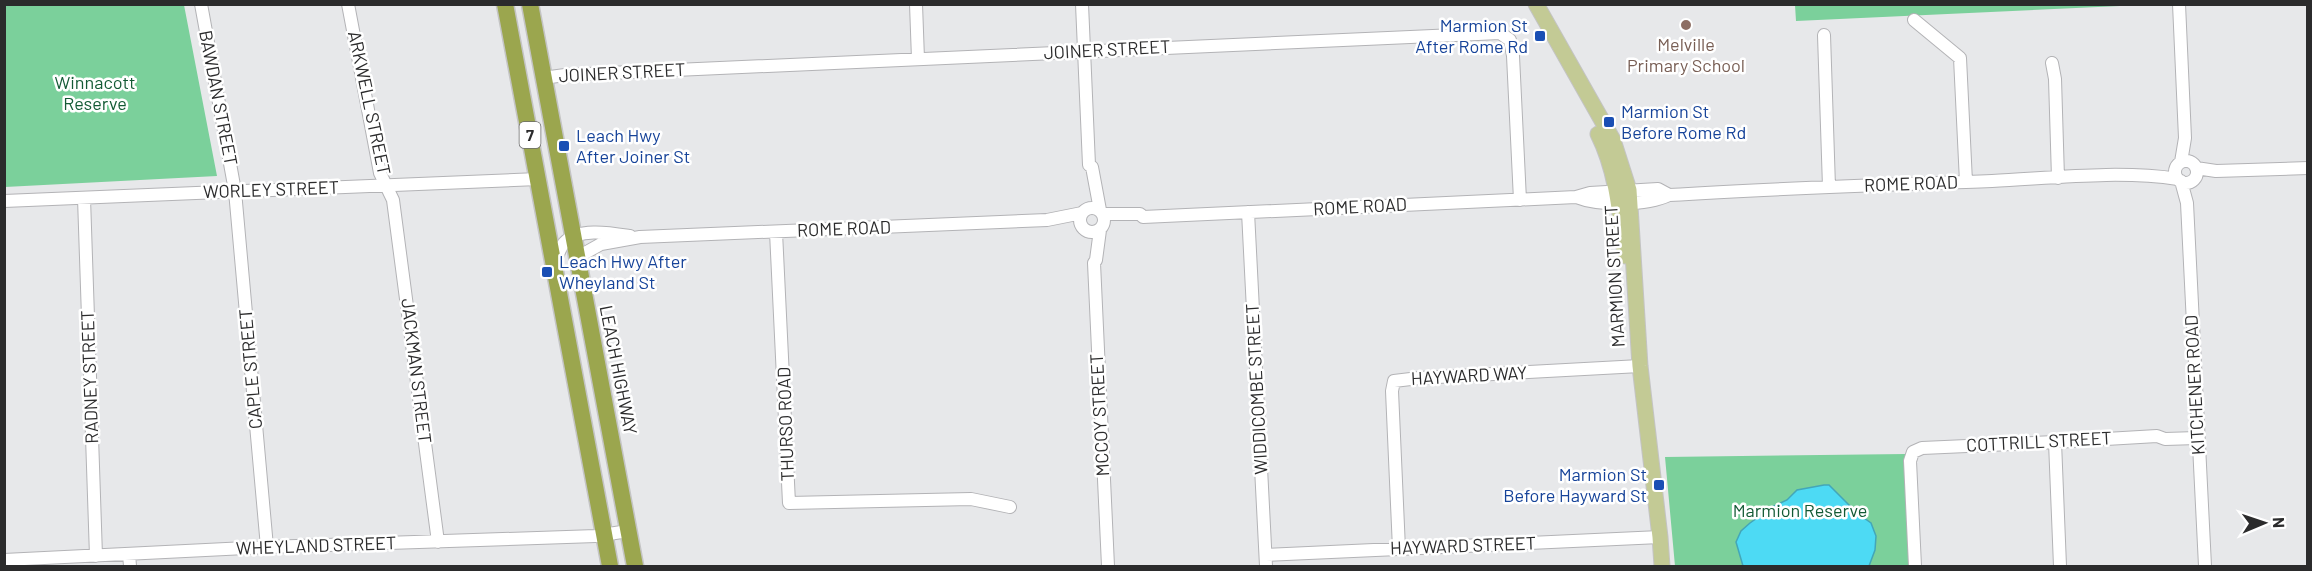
<svg xmlns="http://www.w3.org/2000/svg" width="2312" height="571" font-family="Barlow,sans-serif">
  <rect width="100%" height="100%" fill="#e7e8ea"/>
  <path fill="#7bd09b" d="M5,4L184,5L217,176L5,187Z
    M2164,4L1796,21L1795,5Z
    M1906,454L1911,566H1675L1665,457Z"/>
  <path fill="#4ddaf4" stroke="#43a6b8" stroke-width="1.5" d="M1824,485H1829L1857,513L1871,523L1876,536L1875,550L1869,566H1743L1736,542L1741,531L1750,523L1774,506L1787,500L1797,490Z"/>
  <g fill="none" stroke-linecap="round" stroke-linejoin="round">
    <g stroke="#b3b3b6" stroke-width="14">
      <path id="minor" d="M201,4L235,191L267,547
        M348,4L380,173L393,200L438,542
        M916,4L918,59
        M1082,4L1089,165L1092,167L1100,210
        M2179,4L2185,138L2181,162
        M1914,20L1960,58L1966,182
        M1824,35L1829,187
        M2052,63L2055,79L2058,178
        M543,78L565,75L1500,33L1510,40L1513,56L1520,200
        M2175 172a11 11 0 1 1 22 0a11 11 0 1 1-22 0Z
        M2196,168L2216,171L2308,168
        M2181,181L2187,203L2205,566
        M1576,197C1599,206 1646,206 1669,195C1777,188 1884,185 1992,181C2053,178 2118,170 2178,179
        M84,198L96,556
        M4,201L538,179
        M1080 220a12 12 0 1 1 24 0a12 12 0 1 1-24 0Z
        M1248,212L1266,566
        M1103,214H1140L1143,217L1576,197L1590,193L1658,189L1669,195
        M1100,230L1096,260L1094,263L1108,566
        M776,232L789,503L971,499L1010,507
        M576,258L601,244L640,237L1047,220L1082,213
        M554,266C557,258 559,249 564,243C578,227 611,233 630,236
        M2055,442L2060,566
        M1399,549L1392,391L1394,381L1419,378L1640,366
        M129,554L130,566
        M1266,555L1660,537
        M4,560L267,547L596,536L628,531
        M1915,566L1910,461L1913,452L1922,448L2055,442L2157,436L2165,439L2197,438"/>
    </g>
    <g stroke="#c4c4c4" stroke-width="17">
      <path id="major" d="M1536,4L1613,140L1629,190L1640,366L1660,537L1662,566
        M1598,134C1617,172 1620,214 1625,256"/>
    </g>
    <g stroke="#c4c4c4" stroke-width="19">
      <path id="highway" d="M505,4L610,566
        M530,4L635,566"/>
    </g>
    <use href="#minor" stroke="#fff" stroke-width="12"/>
    <use href="#major" stroke="#c3ca95" stroke-width="15"/>
    <use href="#highway" stroke="#9ba64e" stroke-width="16"/>
  </g>
  <circle fill="#8d6e63" stroke="#fff" stroke-width="2" cx="1686" cy="25" r="6"/>
  <g fill="#1a4fb4" stroke="#fff" stroke-width="2">
    <rect x="1534" y="30" width="12" height="12" rx="3"/>
    <rect x="1603" y="116" width="12" height="12" rx="3"/>
    <rect x="558" y="140" width="12" height="12" rx="3"/>
    <rect x="541" y="266" width="12" height="12" rx="3"/>
    <rect x="1653" y="479" width="12" height="12" rx="3"/>
  </g>
  <g text-anchor="middle" stroke-width="5" stroke-linejoin="round" paint-order="stroke">
    <rect fill="#fff" stroke="#6b6b6b" stroke-width="1.5" x="519.5" y="122" width="21" height="26" rx="4.5"/>
    <g font-size="16" font-weight="bold" fill="#2b2b2c">
      <text x="530" y="141">7</text>
    </g>
    <g font-size="18" fill="#164399" stroke="#fff" text-anchor="start">
      <text x="1528" y="32" text-anchor="end">Marmion St<tspan x="1528" dy="21">After Rome Rd</tspan></text>
      <text x="1621" y="118">Marmion St<tspan x="1621" dy="21">Before Rome Rd</tspan></text>
      <text x="576" y="142">Leach Hwy<tspan x="576" dy="21">After Joiner St</tspan></text>
      <text x="559" y="268">Leach Hwy After<tspan x="559" dy="21">Wheyland St</tspan></text>
      <text x="1647" y="481" text-anchor="end">Marmion St<tspan x="1647" dy="21">Before Hayward St</tspan></text>
    </g>
    <g font-size="18" fill="#785e54" stroke="#fff">
      <text x="1686" y="51">Melville<tspan x="1686" dy="21">Primary School</tspan></text>
    </g>
    <g font-size="18" fill="#2b2b2c" stroke="#fff">
      <text transform="translate(1107 50) rotate(-3)" y="6">JOINER STREET</text>
      <text transform="translate(622 73) rotate(-3)" y="6">JOINER STREET</text>
      <text transform="translate(218 98) rotate(79)" y="6">BAWDAN STREET</text>
      <text transform="translate(369 103) rotate(78)" y="6">ARKWELL STREET</text>
      <text transform="translate(1911 184) rotate(-2)" y="6">ROME ROAD</text>
      <text transform="translate(271 190) rotate(-2)" y="6">WORLEY STREET</text>
      <text transform="translate(1360 207) rotate(-3)" y="6">ROME ROAD</text>
      <text transform="translate(844 229) rotate(-2)" y="6">ROME ROAD</text>
      <text transform="translate(1615 276) rotate(-93)" y="6">MARMION STREET</text>
      <text transform="translate(251 369) rotate(-95)" y="6">CAPLE STREET</text>
      <text transform="translate(618 370) rotate(79)" y="6">LEACH HIGHWAY</text>
      <text transform="translate(416 371) rotate(83)" y="6">JACKMAN STREET</text>
      <text transform="translate(1469 376) rotate(-3)" y="6">HAYWARD WAY</text>
      <text transform="translate(90 377) rotate(-92)" y="6">RADNEY STREET</text>
      <text transform="translate(2195 385) rotate(-93)" y="6">KITCHENER ROAD</text>
      <text transform="translate(1257 389) rotate(-93)" y="6">WIDDICOMBE STREET</text>
      <text transform="translate(1100 415) rotate(-93)" y="6">MCCOY STREET</text>
      <text transform="translate(786 424) rotate(-92)" y="6">THURSO ROAD</text>
      <text transform="translate(2039 442) rotate(-3)" y="6">COTTRILL STREET</text>
      <text transform="translate(316 546) rotate(-2)" y="6">WHEYLAND STREET</text>
      <text transform="translate(1463 546) rotate(-2)" y="6">HAYWARD STREET</text>
    </g>
    <g font-size="18" fill="#135a35" stroke="#fff">
      <text x="95" y="89">Winnacott<tspan x="95" dy="21">Reserve</tspan></text>
      <text x="1800" y="517">Marmion Reserve</text>
    </g>
  </g>
  <rect width="2312" height="571" fill="none" stroke="#2b2b2c" stroke-width="12"/>
  <g transform="translate(2264 523) rotate(88)" stroke="#ffffff" stroke-width="4.5" paint-order="stroke">
  <path d="M0-4.5L10 22L0 15L-10 22Z" fill="#2b2b2c"/>
  <text y="-9" font-size="16" font-weight="bold" text-anchor="middle" fill="#2b2b2c">N</text>
  </g>
</svg>
